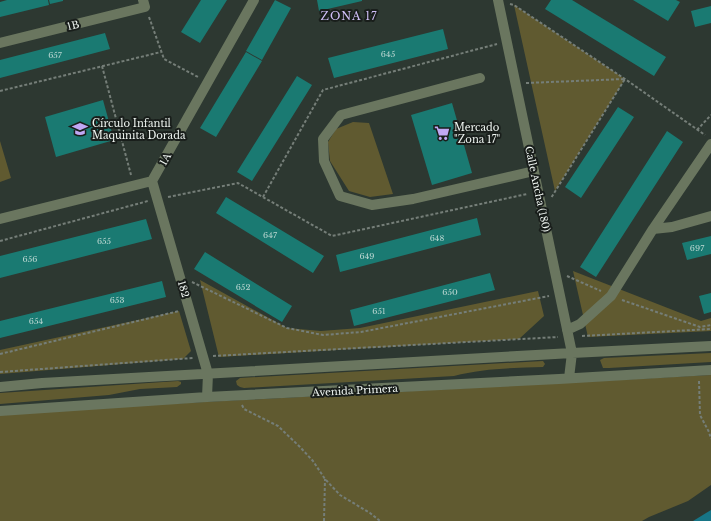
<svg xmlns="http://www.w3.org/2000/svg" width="711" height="521" font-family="'Libre Baskerville',serif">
  <rect width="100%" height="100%" fill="#2d3831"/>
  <path fill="#605a30" d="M514,5L625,79L555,191Z
    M353,122L369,123L393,194L370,197L349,191L330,161L328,142L336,129Z
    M0,141L11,178L0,182Z
    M573,271L701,321L711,318V331L588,337Z
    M200,280L287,328L321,331L360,328L538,291L544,316L519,339L219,357Z
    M179,311L191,351L183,359L0,374V350Z
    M711,353V362L609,368H603L600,360L604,358Z
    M543,361L545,364L543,367C513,368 483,368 454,376L244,388L240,387L237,385L236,381L240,378Z
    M711,375V485L688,501L649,517L642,521H0V413Z
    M178,381L181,382V384L177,387L140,389L109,395L0,404V393Z"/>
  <path fill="#177586" d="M711,510V521H693Z"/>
  <path fill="#1a7a72" d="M7,0H48L49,5L0,17V2Z
    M49,0H63V1L50,4Z
    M201,0H227L200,43L181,32Z
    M275,0L291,8L262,60L246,51Z
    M317,0H362V1L319,11Z
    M551,0H572L666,57L654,76L545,9Z
    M633,0H676L680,2L668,21Z
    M711,6V23L695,27L691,11Z
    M443,29L448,49L334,78L328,58Z
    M105,33L110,49L0,78V60Z
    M246,52L262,61L216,137L200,128Z
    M297,76L312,85L252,181L237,172Z
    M103,100L114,140L56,157L45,117Z
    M452,103L472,173L432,185L411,115Z
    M618,107L634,117L581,198L565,187Z
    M667,131L683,142L596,277L580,267Z
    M226,197L324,256L313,273L216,213Z
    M477,218L481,235L340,272L336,255Z
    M146,219L152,239L0,278V256Z
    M711,236V254L687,260L682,243Z
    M205,252L292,306L282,322L194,269Z
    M490,273L495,290L354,326L350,310Z
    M162,281L166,297L0,338V321Z
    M711,293V312L704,314L699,296Z"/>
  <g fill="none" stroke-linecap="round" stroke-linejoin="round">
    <path stroke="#757e78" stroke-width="2" stroke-dasharray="3 2" stroke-linecap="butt" d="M510,4L514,5L625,79L705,135
      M149,17L164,59L198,77
      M102,66L131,175
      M526,83L625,79L551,198
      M0,91L161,52
      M697,130L711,115
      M168,197L238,183L332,236L527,194
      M263,197L323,90L497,44
      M0,241L148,201
      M567,276L601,291
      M192,282L287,328L323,335L361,332L549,296
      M622,300L700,327L711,325
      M582,336L711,329
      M0,354L179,311
      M213,356L558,337
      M0,372L193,358
      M699,381L700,415L709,432L711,439
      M242,405L244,409L278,426L300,447L313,461L325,479L340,495L370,513L380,521
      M324,521L325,479"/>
    <path stroke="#6a765f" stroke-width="10" d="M498,0L572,353L569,378
      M0,43L145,7L143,0
      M480,78L341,115L323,139L324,161L340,196L372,205L413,199L534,171
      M152,181L208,374L207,397
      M0,219L152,181L254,0
      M653,229L711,144
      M567,330L580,324L611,296L653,229L672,227L711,216
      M0,387L42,383L572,353L711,346
      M0,411L207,397L559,379L711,370"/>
  </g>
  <defs>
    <g id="school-bare" transform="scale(1.2)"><path d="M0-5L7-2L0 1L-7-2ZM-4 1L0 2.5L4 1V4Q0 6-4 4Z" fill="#c0a8f4" stroke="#191e1b" stroke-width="2.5" paint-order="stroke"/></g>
    <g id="supermarket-bare" transform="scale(1.2)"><path d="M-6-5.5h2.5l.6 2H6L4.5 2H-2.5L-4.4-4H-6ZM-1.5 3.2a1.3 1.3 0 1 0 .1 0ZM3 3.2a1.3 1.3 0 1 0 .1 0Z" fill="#c0a8f4" stroke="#191e1b" stroke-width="2.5" paint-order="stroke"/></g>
  </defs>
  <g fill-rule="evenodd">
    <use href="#school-bare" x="80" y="129"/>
    <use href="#supermarket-bare" x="442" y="133"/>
  </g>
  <g text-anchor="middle" stroke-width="4" stroke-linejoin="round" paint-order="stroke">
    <g font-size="8" fill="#bad6d1">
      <text x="388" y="57">645</text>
      <text x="55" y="58">657</text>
      <text x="270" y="238">647</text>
      <text x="437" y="241">648</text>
      <text x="104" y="244">655</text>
      <text x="697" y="251">697</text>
      <text x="367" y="259">649</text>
      <text x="30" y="262">656</text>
      <text x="243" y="290">652</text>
      <text x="450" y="295">650</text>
      <text x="117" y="303">653</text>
      <text x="379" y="314">651</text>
      <text x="36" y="324">654</text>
    </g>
    <g font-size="10" fill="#eff5f1" stroke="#191e1b">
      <text transform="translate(73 25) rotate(-14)" y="4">1B</text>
      <text transform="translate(165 159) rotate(-61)" y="4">1A</text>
      <text transform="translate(538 189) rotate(78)" y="4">Calle Ancha (180)</text>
      <text transform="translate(184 289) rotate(74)" y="4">182</text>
      <text transform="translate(355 390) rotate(-3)" y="4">Avenida Primera</text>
    </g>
    <g font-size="10" fill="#eff5f1" stroke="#191e1b" text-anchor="start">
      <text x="92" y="127">Círculo Infantil<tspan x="92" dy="12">Maquinita Dorada</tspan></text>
      <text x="454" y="131">Mercado<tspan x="454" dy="12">"Zona 17"</tspan></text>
    </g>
    <g font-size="11" letter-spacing="1" fill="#d0bff8" stroke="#191e1b">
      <text x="349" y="20">ZONA 17</text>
    </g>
  </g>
</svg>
